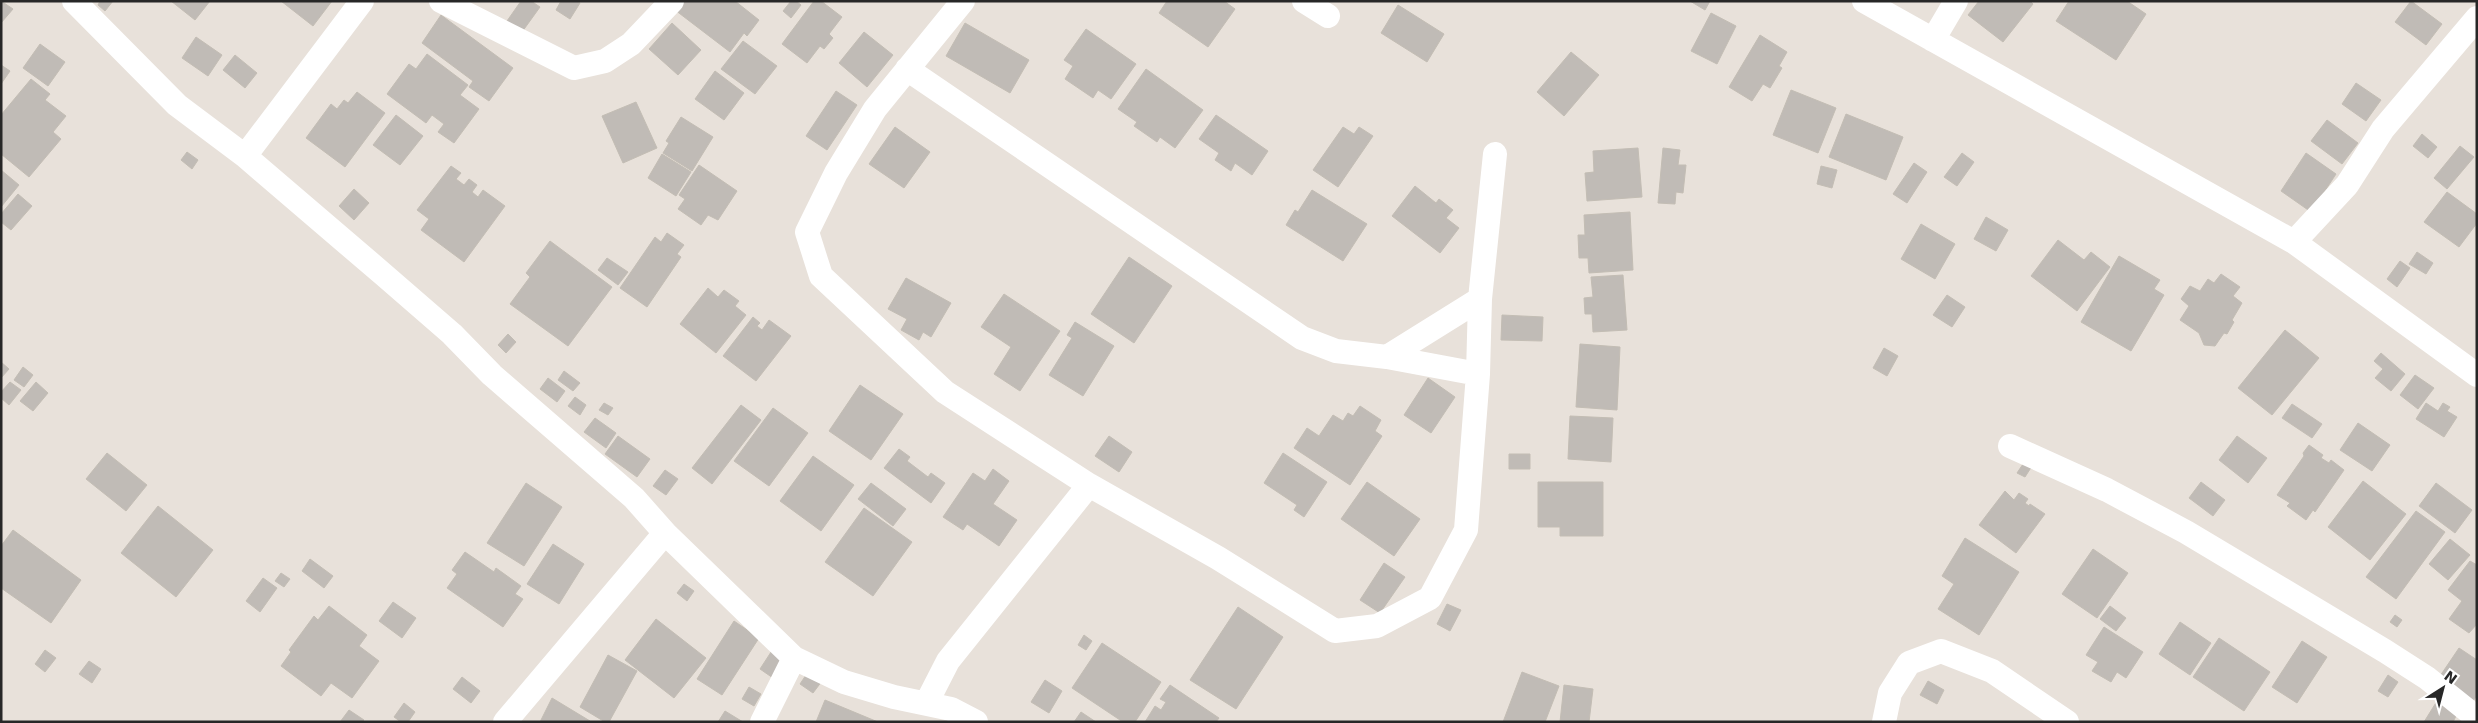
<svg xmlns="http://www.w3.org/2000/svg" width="2478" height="723" font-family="'DejaVu Sans',sans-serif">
  <rect width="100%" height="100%" fill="#e8e1da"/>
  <path fill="#c0bbb6" stroke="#c3bdb4" d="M1,1L13,9L1,23Z
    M100,1H113L105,11L98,5Z
    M171,1H210L195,20Z
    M281,1H332L313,26Z
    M521,1H531L540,7L522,32L507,21Z
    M561,1H576L580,3L570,19L556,10Z
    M682,1H735L759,20L747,36L744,33L730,52L675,10Z
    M791,1H796L801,5L791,18L783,11Z
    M814,1H821L842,17L829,34L833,38L824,49L820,46L807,63L782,44Z
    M1167,1H1224L1235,9L1208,47L1159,13Z
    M1690,1H1710L1705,10Z
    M1979,1H2030L2033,4L2003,42L1968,15Z
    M2069,1H2127L2146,14L2116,60L2056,21Z
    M2411,1L2442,24L2426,45L2395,22Z
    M1398,5L1444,34L1427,62L1381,33Z
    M1711,13L1736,26L1717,64L1691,51Z
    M441,15L513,68L489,101L469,87L473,81L422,43Z
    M672,23L701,50L678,75L649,49Z
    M965,23L1029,60L1010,93L946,56Z
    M1086,29L1136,64L1111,99L1098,90L1093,98L1065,79L1073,66L1064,60Z
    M864,32L893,55L867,87L839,63Z
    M1760,35L1787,52L1779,66L1782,68L1770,88L1763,84L1752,101L1729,87Z
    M196,37L222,55L208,76L182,58Z
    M743,41L777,66L755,94L721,69Z
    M40,44L65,62L48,86L23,68Z
    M1571,52L1599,75L1564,116L1537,92Z
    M427,54L468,85L460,95L479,109L454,143L438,132L444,124L432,115L426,123L387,94L409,64L416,69Z
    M235,55L257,73L245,88L223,70Z
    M1,65L10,71L1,84Z
    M1146,69L1203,110L1175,148L1160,137L1157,142L1134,126L1137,122L1118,109Z
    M715,71L744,93L724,120L695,99Z
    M31,79L50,94L45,100L66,116L53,132L61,139L29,177L1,154V115Z
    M2356,83L2381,100L2366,121L2342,104Z
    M1791,90L1836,108L1818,153L1773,135Z
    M836,91L857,105L827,150L806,136Z
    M357,92L385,113L345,167L306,138L331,104L337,109L344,100L348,103Z
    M636,102L657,148L623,163L602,116Z
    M1846,114L1903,137L1886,180L1829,157Z
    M396,115L423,136L400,165L373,145Z
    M1216,115L1268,151L1252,175L1235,163L1231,171L1215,160L1219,153L1199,139Z
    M681,117L713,137L692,171L663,153L669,143L666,141Z
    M2327,120L2358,143L2342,164L2311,141Z
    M895,127L930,152L904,188L869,164Z
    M1343,127L1354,134L1359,127L1373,136L1338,187L1313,170Z
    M2422,134L2437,147L2428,158L2413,146Z
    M2460,146L2474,157L2447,189L2434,178Z
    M1638,148L1642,197L1587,201L1585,173L1594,172L1593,151Z
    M1663,148L1680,150L1678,165H1686L1683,193L1676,192L1675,204L1658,203Z
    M187,152L198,160L192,169L181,160Z
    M1962,153L1974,162L1957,186L1944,177Z
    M2306,153L2336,174L2311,212L2281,191Z
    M662,154L691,172L676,196L648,178Z
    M1914,163L1927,172L1907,203L1893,194Z
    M699,165L737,191L718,220L708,215L701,225L678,209L685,199L679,195Z
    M451,166L461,173L456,179L464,185L469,179L477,185L472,192L478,197L483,190L505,206L464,262L421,230L429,219L417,210Z
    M1821,166L1837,170L1832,188L1817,184Z
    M1,170L19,185L1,207Z
    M1415,186L1436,203L1439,199L1453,210L1446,218L1459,228L1440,253L1392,216Z
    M354,189L369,203L354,220L339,206Z
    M1312,190L1367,224L1343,261L1286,225L1295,210L1298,212Z
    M2447,192L2477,214V223L2459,247L2424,222Z
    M18,194L32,206L11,230L1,222V214Z
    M1630,212L1633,270L1589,273L1588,258H1579L1578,235H1585L1584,215Z
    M1986,217L2008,230L1996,251L1974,239Z
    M1921,224L1955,244L1935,279L1901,259Z
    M667,233L684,245L677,254L681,257L647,307L620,288L655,237L661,242Z
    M2058,240L2084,260L2091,252L2110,267L2077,311L2031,276Z
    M550,241L612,287L568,346L510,304L530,277L526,273Z
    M2417,252L2433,263L2426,274L2409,264Z
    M2119,256L2160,280L2154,289L2164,295L2131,351L2081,322Z
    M1129,257L1172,286L1134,343L1091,314Z
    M607,258L628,272L618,285L598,270Z
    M2400,261L2410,268L2397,287L2387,279Z
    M2221,274L2240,287L2233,296L2242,303L2232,320L2234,322L2227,334L2224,333L2215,346L2204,345L2199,333L2180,320L2189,306L2181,299L2190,286L2200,291L2208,279L2214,283Z
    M1623,275L1627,330L1593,332L1592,314H1585L1584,298L1593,297L1591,277Z
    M906,278L951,303L931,337L923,332L919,340L901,330L907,319L888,309Z
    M708,288L718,297L724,290L739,301L735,306L746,315L716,353L680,324Z
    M1004,294L1060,331L1020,391L994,374L1011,347L981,327Z
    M1947,295L1965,307L1952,327L1933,315Z
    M1502,315L1543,317L1542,341L1501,340Z
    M753,317L760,323L757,326L762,330L769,320L791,336L756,381L723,356Z
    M1075,322L1114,346L1083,396L1049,375L1072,338L1067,335Z
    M2285,330L2319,358L2272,415L2238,388Z
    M508,334L516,342L506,353L498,345Z
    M1580,344L1620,347L1617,410L1576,407Z
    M1884,348L1898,356L1887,376L1873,368Z
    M2381,353L2405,374L2391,391L2375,378L2383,369L2374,361Z
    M1,362L9,369L1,378Z
    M23,367L33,375L24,387L14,380Z
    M564,371L580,383L573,391L558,380Z
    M2415,375L2434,388L2418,409L2400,395Z
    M548,378L565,391L557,402L540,389Z
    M1428,378L1455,397L1431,433L1404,415Z
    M10,382L21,390L9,405L1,398V392Z
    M36,382L48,393L33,411L20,401Z
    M860,385L903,414L871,460L829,431Z
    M575,397L586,405L580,415L568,406Z
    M604,403L613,408L608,415L599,410Z
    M2426,403L2438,411L2443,403L2450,407L2447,411L2457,417L2444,437L2416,419Z
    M2292,404L2322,424L2312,438L2282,418Z
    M741,405L761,420L712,484L692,468Z
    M1360,406L1381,420L1375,431L1382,436L1350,485L1294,448L1307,428L1319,436L1333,415L1343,421L1348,413L1353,416Z
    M773,408L808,433L769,486L734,461Z
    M1570,416L1613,418L1611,462L1568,459Z
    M595,418L616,433L606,448L584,432Z
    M2358,423L2390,445L2372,471L2340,450Z
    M618,436L650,459L637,477L605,454Z
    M1109,436L1132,452L1119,472L1095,456Z
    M2237,436L2267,458L2248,483L2219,460Z
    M2309,445L2323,455L2321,458L2329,463L2331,460L2344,470L2315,512L2313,510L2306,520L2287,506L2290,503L2277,495L2304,456L2303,453Z
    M899,449L910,457L907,461L928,477L931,473L945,483L931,503L884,468Z
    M107,453L147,485L126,511L86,479Z
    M1283,453L1327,482L1304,517L1294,510L1297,505L1264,483Z
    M1509,454H1530V469H1509Z
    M813,456L854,485L821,531L780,501Z
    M2025,461L2032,466L2025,477L2017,473Z
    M993,469L1009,481L993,504L1017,520L999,546L967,524L963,530L943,517L973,473L985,481Z
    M665,470L678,479L666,495L653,486Z
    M2363,481L2406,514L2370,560L2328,527Z
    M1367,482L1420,519L1394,556L1341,519Z
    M1538,482H1603V536H1560V527H1538Z
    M2201,482L2225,500L2213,516L2189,498Z
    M526,483L562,507L524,566L487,543Z
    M871,483L906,509L893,526L858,499Z
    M2436,483L2472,510L2455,533L2419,506Z
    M2005,491L2014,500L2019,493L2028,499L2025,503L2029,506L2030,504L2045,514L2016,553L1979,525Z
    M158,506L213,550L176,597L121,553Z
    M864,508L912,542L873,596L825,562Z
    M2416,511L2445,532L2396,599L2366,577Z
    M13,530L81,580L51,623L1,588V546Z
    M1965,538L2019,572L1979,635L1938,609L1954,584L1942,576Z
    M2450,539L2470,555L2448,580L2429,564Z
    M553,544L584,564L559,604L527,584Z
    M2093,549L2128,573L2097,618L2062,594Z
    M465,552L494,572L496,568L521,586L515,594L523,599L503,627L447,588L457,574L452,570Z
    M310,559L333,576L324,588L302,571Z
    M2470,561L2477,565V624L2469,633L2449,619L2462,601L2448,590Z
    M1384,563L1405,577L1380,613L1360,600Z
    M281,573L290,579L284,587L275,581Z
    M263,578L277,588L260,612L246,601Z
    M684,584L694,591L687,601L677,593Z
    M393,602L416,618L402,638L379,621Z
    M1447,604L1461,610L1450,631L1437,624Z
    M329,606L367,635L359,646L379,661L352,698L331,683L321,696L281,666L291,652L289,650L314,616L318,620Z
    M2110,606L2126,618L2116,631L2100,619Z
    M1238,607L1283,637L1236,709L1190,680Z
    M2395,615L2402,620L2397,627L2390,622Z
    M656,619L706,658L674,698L625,660Z
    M734,621L759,638L722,695L697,679Z
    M2180,622L2211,643L2190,675L2159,654Z
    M2104,627L2143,652L2126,678L2117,672L2111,682L2092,671L2098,662L2086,655Z
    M1084,635L1092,641L1086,650L1078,645Z
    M2219,638L2270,672L2244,711L2193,677Z
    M2302,641L2327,657L2297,703L2272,687Z
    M1102,643L1161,682L1135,722H1123L1072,688Z
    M2459,648L2477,660V696L2472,702L2438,679Z
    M773,649L786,658L773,678L760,669Z
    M45,650L56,658L45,672L35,664Z
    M608,655L637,671L609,722H605L580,707Z
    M89,661L101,669L92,683L79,674Z
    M808,672L822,681L813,693L800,684Z
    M1522,672L1559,686L1545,722H1503Z
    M2388,675L2398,682L2388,697L2378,691Z
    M462,677L480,691L471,703L453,689Z
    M1045,680L1062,691L1049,713L1031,702Z
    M1928,681L1944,690L1937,704L1920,695Z
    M1170,685L1219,718L1216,722H1145L1155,706L1161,710L1166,702L1160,699Z
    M1564,685L1593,689L1589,722H1560Z
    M749,687L761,694L754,706L742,699Z
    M552,698L590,721L540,722Z
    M825,700L878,722H816Z
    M2437,701L2457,714L2453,722H2424Z
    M404,703L415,712L408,722H401L394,717Z
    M349,710L364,720L362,722H340Z
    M725,711L743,722H718Z
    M1081,712L1096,722H1074Z"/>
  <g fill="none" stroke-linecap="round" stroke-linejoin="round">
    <path stroke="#fff" stroke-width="24" d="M74,1L177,105L245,156L384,275L452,334L492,375L634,498L665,533L794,658L844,682L894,697L951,709L976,722
      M441,1L574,68L605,61L631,44L672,1
      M963,1L875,109L836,173L807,232L821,276L945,392L1089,485L1218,558L1335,631L1377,626L1430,598L1466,530L1478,374L1480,299L1495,154
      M1304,1L1328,16
      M1864,1L2294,242L2477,375
      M1933,40L1956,1
      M907,69L1302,338L1336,351L1387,357L1478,374
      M245,156L362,1
      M2294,242L2347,185L2383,129L2477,18
      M1387,357L1480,299
      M2010,446L2107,490L2186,532L2385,651L2427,678L2477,718
      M927,702L948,661L1089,485
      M505,722L665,533
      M762,722L794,658
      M1884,722L1890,693L1909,663L1941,651L1992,671L2067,722"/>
  </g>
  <rect width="2478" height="723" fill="none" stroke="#272727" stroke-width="5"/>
  <g transform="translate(2443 688) rotate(36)" stroke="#ffffff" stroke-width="4" paint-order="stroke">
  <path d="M0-4L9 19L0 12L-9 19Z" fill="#272727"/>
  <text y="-8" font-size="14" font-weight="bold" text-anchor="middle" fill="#272727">N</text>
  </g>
</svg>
